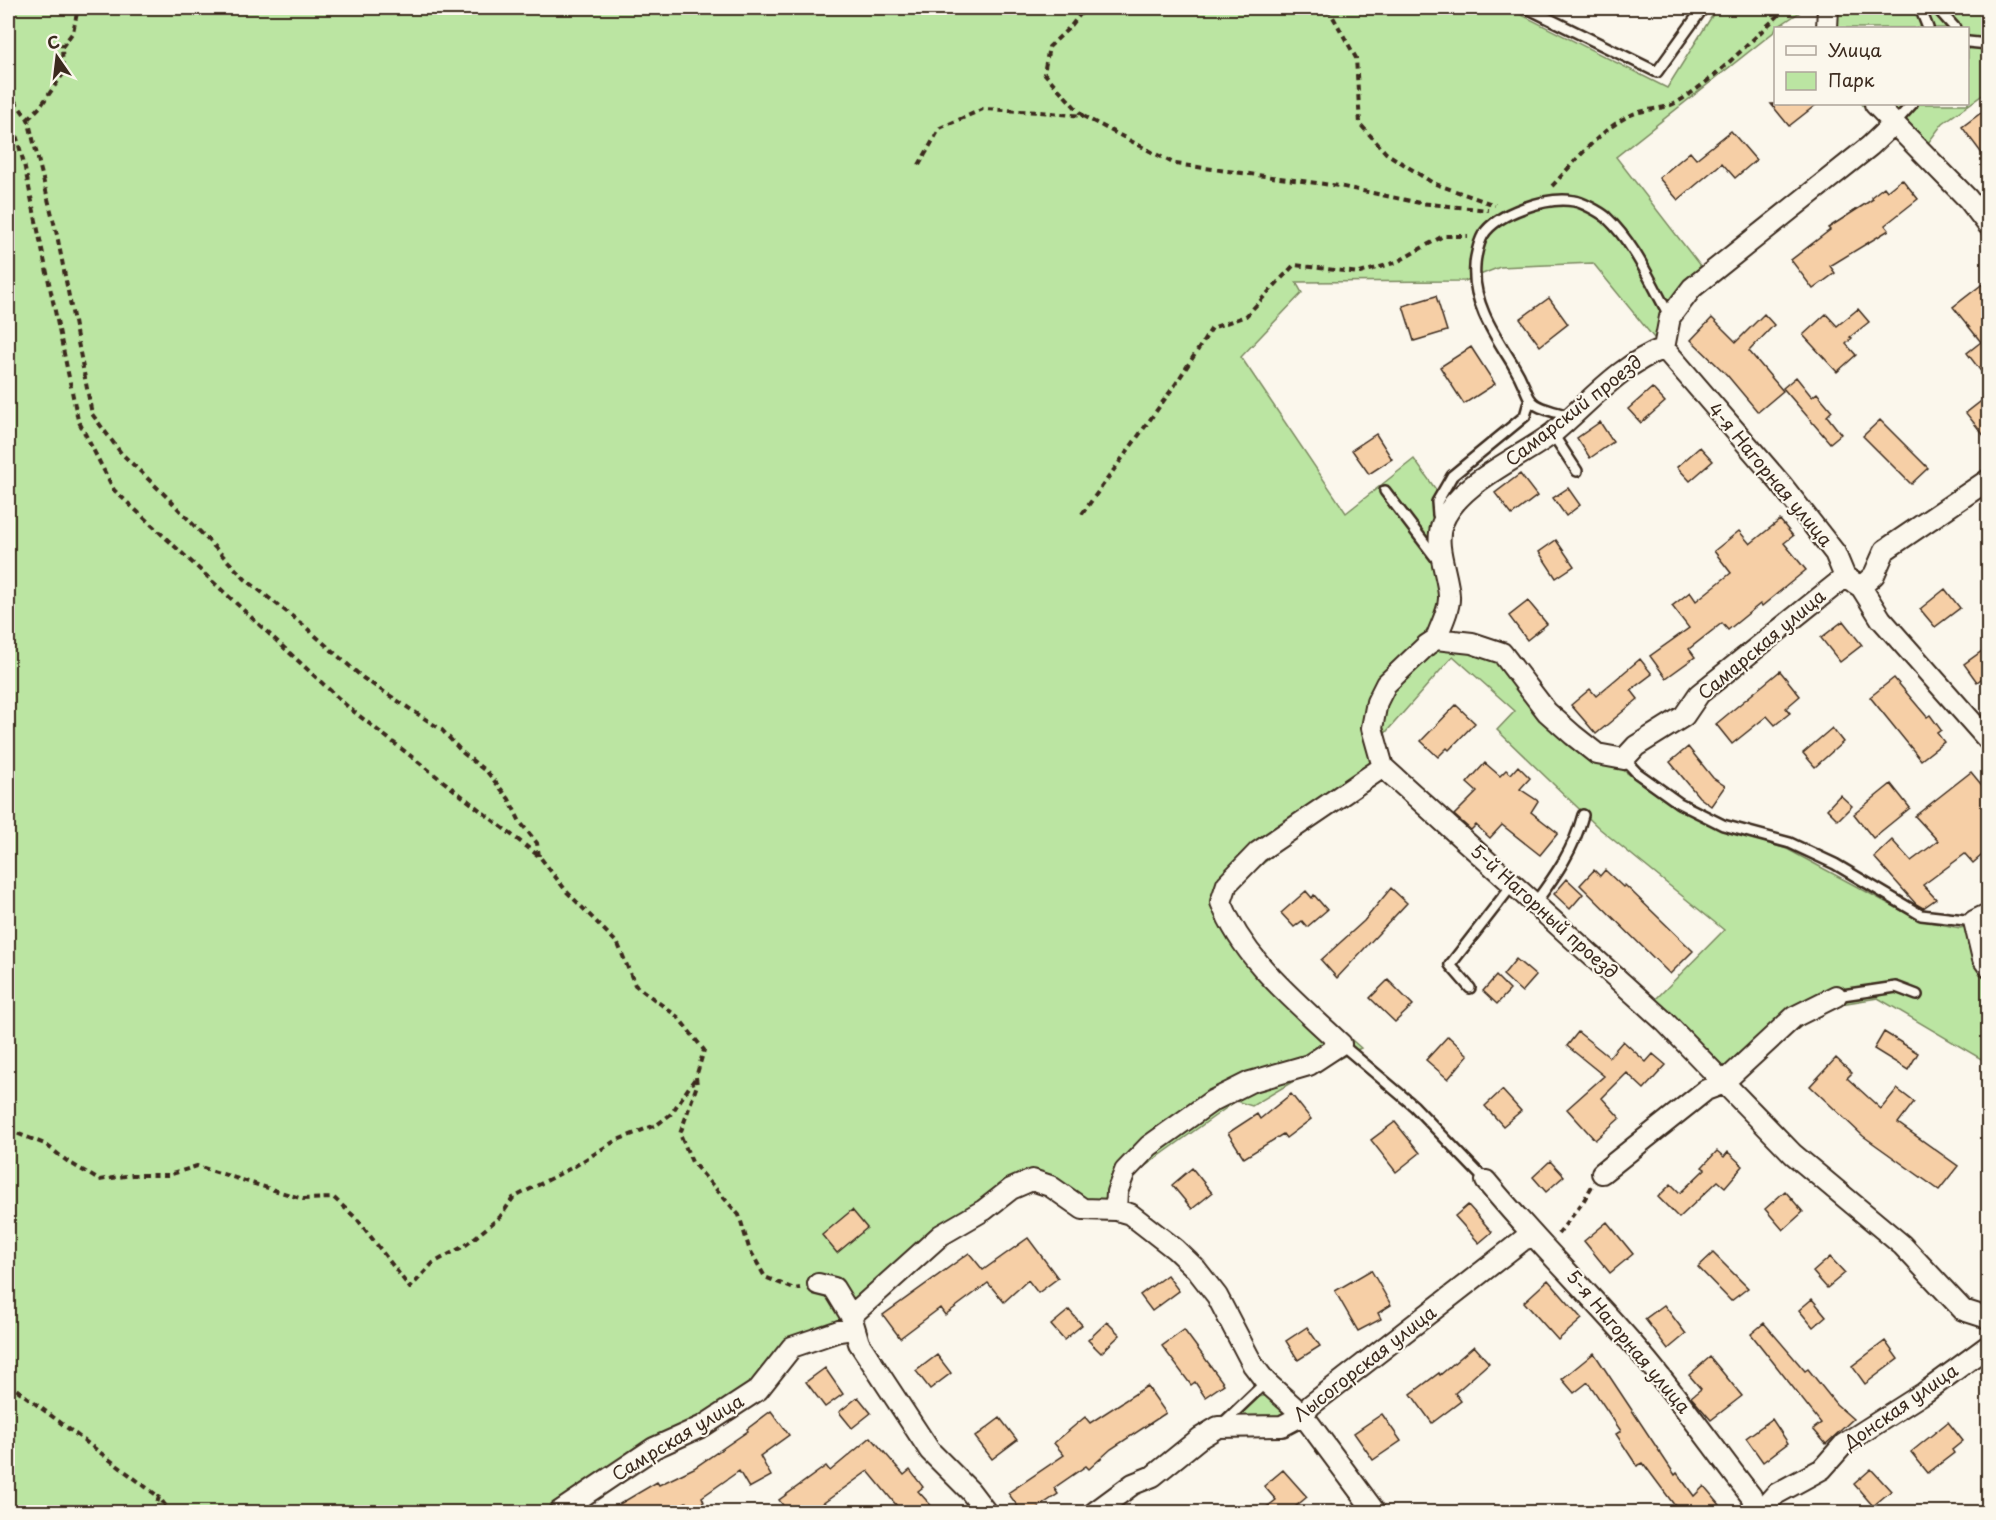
<svg xmlns="http://www.w3.org/2000/svg" width="1996" height="1520" font-family="'Playpen Sans',sans-serif">
  <rect width="100%" height="100%" fill="#fbf7ec"/>
  <filter id="ink" filterUnits="userSpaceOnUse"><feTurbulence type="fractalNoise" baseFrequency=".0167" numOctaves="2"/><feDisplacementMap in="SourceGraphic" scale="12" xChannelSelector="R" yChannelSelector="G"/><feConvolveMatrix kernelMatrix="1 2 1 2 8 2 1 2 1" color-interpolation-filters="sRGB"/></filter>
  <g filter="url(#ink)">
    <path fill="#bbe5a2" stroke="#7b8860" stroke-width="1.5" d="M8,8H1508L1667,88L1717,8H1806L1776,28L1775,31L1616,157L1701,267L1683,286L1654,338L1593,263L1500,267L1465,281L1296,282L1302,293L1241,357L1346,513L1414,459L1447,505L1442,601L1435,625L1382,682L1371,766L1362,783L1234,887L1228,901L1265,964L1361,1048L1297,1079L1252,1106L1236,1101L1130,1177L1127,1197L1105,1205L1084,1203L1053,1182L1010,1186L841,1326L788,1344L754,1387L550,1512H8Z
      M1817,8H1988V91L1943,123L1928,143L1884,107L1868,112L1862,104H1968V28H1820Z
      M1470,646L1497,661L1616,765L1677,809L1722,829L1787,849L1919,920L1960,928L1988,922V1063L1878,998L1828,1006L1739,1073L1735,1082L1651,1004L1724,930L1600,829L1497,730L1515,711L1453,656L1380,739C1384,687 1393,685 1429,649Z
      M1267,1395L1285,1410L1286,1416L1236,1419L1259,1397Z"/>
    <path fill="#f6cfa6" stroke="#3b2a1e" stroke-width="1.5" d="M1771,104H1817L1789,126Z
      M1989,107V163L1962,127Z
      M1731,131L1756,160L1735,178L1722,163L1678,200L1659,178L1690,152L1696,159Z
      M1902,179L1918,199L1885,225L1889,230L1830,266L1835,273L1813,289L1791,260L1830,230L1828,228L1873,199L1871,197L1884,187L1887,191Z
      M1989,279V382L1967,353L1981,342L1953,307Z
      M1436,296L1447,331L1414,341L1403,306Z
      M1549,298L1568,324L1540,346L1520,319Z
      M1858,309L1869,322L1850,337L1852,338L1846,344L1856,355L1837,372L1803,335L1826,314L1837,326Z
      M1764,314L1774,325L1749,351L1783,391L1758,412L1727,375L1691,340L1712,318L1736,342Z
      M1471,347L1495,384L1464,404L1440,367Z
      M1796,377L1812,397L1817,393L1832,411L1827,416L1841,434L1830,443L1783,388Z
      M1652,388L1665,402L1641,423L1628,409Z
      M1989,395V442L1966,413Z
      M1880,420L1928,468L1911,484L1863,436Z
      M1600,422L1613,442L1590,458L1577,438Z
      M1376,434L1392,459L1369,474L1352,450Z
      M1700,447L1713,461L1690,481L1677,467Z
      M1520,474L1537,496L1512,515L1495,493Z
      M1568,488L1580,505L1566,516L1553,498Z
      M1780,520L1793,536L1784,543L1806,570L1762,606L1760,604L1728,630L1722,623L1689,649L1695,657L1666,678L1650,656L1689,628L1672,606L1690,592L1696,601L1731,573L1714,551L1739,531L1750,544Z
      M1556,540L1574,566L1556,578L1539,552Z
      M1945,589L1960,608L1935,627L1920,609Z
      M1528,601L1547,624L1527,640L1509,616Z
      M1843,621L1862,645L1840,662L1821,638Z
      M1989,646V673L1977,682L1964,664Z
      M1640,659L1652,674L1631,690L1638,699L1596,734L1571,705L1590,689L1596,696Z
      M1780,671L1800,696L1786,708L1790,713L1775,725L1767,716L1732,744L1716,724Z
      M1894,678L1927,717L1930,715L1941,730L1937,733L1944,742L1921,760L1870,697Z
      M1456,705L1475,723L1449,750L1447,748L1438,757L1421,741Z
      M1832,728L1843,742L1815,767L1803,753Z
      M1688,747L1713,778L1725,786L1711,806L1699,797L1670,762Z
      M1485,763L1500,776L1506,770L1511,774L1518,766L1530,778L1520,789L1538,801L1531,812L1558,833L1540,855L1502,825L1490,838L1476,825L1471,830L1454,815L1477,792L1467,783Z
      M1971,772L1989,794V849L1973,863L1965,854L1923,885L1936,899L1923,908L1916,904L1874,857L1892,840L1911,861L1938,841L1915,816Z
      M1891,784L1910,808L1873,838L1854,814Z
      M1840,795L1852,806L1838,820L1827,809Z
      M1594,870L1600,876L1605,870L1623,887L1625,885L1693,951L1670,974L1580,885Z
      M1567,879L1583,894L1570,909L1554,894Z
      M1391,888L1407,903L1337,978L1321,960L1364,921Z
      M1306,891L1312,898L1314,895L1327,910L1307,927L1302,921L1294,927L1281,913Z
      M1516,959L1536,976L1522,992L1503,975Z
      M1496,976L1510,990L1497,1004L1483,991Z
      M1388,980L1413,1005L1395,1022L1370,998Z
      M1578,1032L1609,1057L1623,1041L1646,1062L1653,1054L1666,1065L1644,1089L1627,1073L1602,1098L1620,1118L1595,1140L1567,1109L1604,1076L1567,1046Z
      M1884,1032L1918,1053L1908,1070L1874,1049Z
      M1448,1036L1468,1055L1448,1079L1426,1060Z
      M1836,1058L1852,1073L1847,1078L1881,1109L1897,1089L1914,1102L1898,1123L1958,1166L1939,1190L1863,1136L1810,1086Z
      M1502,1090L1521,1111L1503,1126L1485,1106Z
      M1291,1094L1311,1119L1286,1138L1283,1134L1244,1158L1228,1133L1257,1114L1260,1119Z
      M1395,1122L1420,1153L1396,1172L1371,1140Z
      M1717,1151L1724,1157L1728,1152L1743,1166L1725,1187L1718,1181L1679,1218L1658,1197L1671,1184L1680,1193L1705,1169L1702,1167Z
      M1550,1161L1564,1176L1546,1192L1533,1177Z
      M1192,1168L1212,1193L1192,1209L1172,1185Z
      M1785,1191L1803,1212L1783,1230L1765,1209Z
      M1468,1205L1492,1232L1479,1243L1455,1216Z
      M852,1210L867,1228L837,1253L822,1235Z
      M1607,1222L1633,1254L1610,1273L1584,1241Z
      M1028,1238L1058,1278L1038,1293L1028,1280L1004,1302L988,1283L945,1315L940,1308L900,1338L883,1315L969,1253L983,1270Z
      M1713,1253L1748,1288L1731,1301L1698,1267Z
      M1830,1257L1845,1273L1827,1288L1813,1272Z
      M1371,1270L1391,1305L1378,1313L1381,1319L1358,1331L1335,1291Z
      M1167,1275L1179,1291L1152,1311L1140,1295Z
      M1548,1280L1582,1319L1558,1340L1524,1302Z
      M1812,1299L1826,1316L1813,1327L1799,1310Z
      M1664,1305L1686,1334L1668,1349L1645,1319Z
      M1069,1310L1082,1325L1064,1340L1051,1325Z
      M1107,1322L1120,1335L1101,1353L1088,1340Z
      M1764,1323L1805,1371L1808,1369L1836,1404L1853,1419L1826,1444L1813,1429L1821,1423L1751,1334Z
      M1307,1327L1320,1346L1298,1360L1286,1341Z
      M1184,1330L1224,1384L1205,1397L1195,1382L1191,1385L1162,1346Z
      M1885,1341L1898,1359L1865,1384L1852,1366Z
      M1474,1346L1489,1363L1455,1393L1461,1401L1432,1423L1411,1394L1439,1373L1440,1375Z
      M1594,1353L1675,1475L1677,1473L1694,1496L1704,1486L1720,1505L1711,1512H1674L1678,1510L1643,1463L1637,1466L1616,1434L1621,1431L1588,1382L1574,1393L1562,1379Z
      M937,1355L951,1373L930,1389L916,1371Z
      M1710,1357L1742,1396L1711,1420L1691,1397L1701,1389L1689,1375Z
      M825,1368L843,1394L825,1407L806,1382Z
      M1147,1386L1166,1413L1111,1449L1089,1469L1086,1466L1054,1488L1058,1494L1031,1512H1022L1008,1493L1064,1455L1054,1443L1085,1417L1090,1423Z
      M858,1397L871,1413L852,1428L839,1412Z
      M771,1411L789,1435L760,1456L771,1476L749,1488L739,1471L702,1497L704,1502L690,1509L686,1502L669,1512H606L657,1482L659,1485L694,1468L748,1431L747,1429Z
      M1382,1414L1401,1441L1373,1460L1354,1433Z
      M1000,1418L1017,1440L992,1459L975,1437Z
      M1772,1419L1788,1443L1763,1462L1746,1438Z
      M1948,1422L1963,1441L1952,1450L1954,1453L1928,1473L1911,1452Z
      M871,1437L904,1475L910,1470L923,1487L918,1491L937,1512H902L868,1471L811,1512H788L779,1500L826,1466L830,1471Z
      M1871,1469L1891,1491L1873,1506L1854,1484Z
      M1283,1470L1307,1497L1289,1512H1260L1276,1500L1264,1486Z"/>
    <g fill="none" stroke-linecap="round" stroke-linejoin="round">
      <g stroke="#3b2a1e" stroke-width="14">
        <path id="service" d="M1527,8L1657,72L1703,8
          M1920,8L1928,28
          M1937,8L1955,28
          M1968,42L1988,44
          M1894,124L1912,104
          M1570,416C1517,403 1537,403 1512,363C1494,334 1472,302 1475,266C1475,258 1479,242 1483,235C1497,213 1548,196 1574,201C1582,202 1600,212 1606,217C1635,244 1651,283 1670,317
          M1552,433L1577,471
          M1385,491L1439,562
          M1443,519L1438,515L1437,502L1452,476L1525,416L1529,402
          M1624,759L1637,773L1679,803L1723,825L1790,843L1835,864L1921,915L1974,921
          M1535,903C1556,875 1574,849 1583,815
          M1470,988L1450,965L1513,884
          M1836,996L1896,987L1917,995
          M1341,1044L1414,1106L1486,1181
          M1222,1424L1266,1382"/>
      </g>
      <g stroke="#3b2a1e" stroke-width="24">
        <path id="minor" d="M1827,28L1828,8
          M1875,104L1968,199L1988,225
          M1664,348L1781,484L1835,553L1845,577L1861,587L1881,619L1988,740
          M1664,348L1670,317L1692,288L1870,146L1893,124
          M1845,577L1699,694L1684,716L1636,746L1624,759L1597,754L1573,735L1547,712L1502,653L1472,643L1436,639L1427,645L1386,684L1377,702L1372,728L1383,767L1665,1022L1793,1154L1902,1245L1963,1310L1988,1318
          M1861,587L1874,575L1885,550L1988,480
          M1436,639C1440,627 1450,609 1449,596C1448,574 1434,546 1442,524C1457,483 1519,459 1553,433C1590,402 1618,366 1664,348
          M1988,914L1974,921L1983,959L1988,966
          M1602,1173L1706,1090L1722,1084L1794,1017L1836,996
          M1486,1181C1533,1238 1585,1289 1633,1344C1675,1392 1712,1446 1751,1496L1758,1512
          M1116,1210L1117,1192L1125,1171L1149,1146L1212,1101L1250,1082L1309,1065L1341,1044C1296,1001 1244,961 1221,902L1227,884L1258,852L1383,767
          M818,1284L834,1288L851,1316L859,1343L930,1451L970,1491L986,1512
          M851,1316L941,1235L984,1210L1011,1189L1032,1180L1050,1186L1083,1209L1116,1210L1130,1214L1175,1249L1196,1269L1217,1296L1253,1365L1266,1382L1303,1415L1375,1512
          M559,1512L654,1448L703,1426L758,1390L792,1347L839,1331L853,1329
          M1095,1512L1133,1484L1153,1476L1200,1438L1218,1427L1282,1426L1303,1415L1311,1405L1523,1240L1531,1237
          M1760,1512L1776,1494L1822,1469L1844,1444L1924,1393L1988,1346"/>
      </g>
      <path stroke="#3b2a1e" stroke-width="4" stroke-dasharray="6 4.5" stroke-linecap="butt" d="M1328,8L1356,58L1360,124L1386,153L1433,183L1495,205
        M8,92L28,119L57,235L92,414L121,453L168,498L245,579L302,624L363,678L442,730L463,753L488,773L509,799L520,822L537,843L539,856
        M8,105L24,164L78,420L114,490L348,707L540,857L567,892L618,944L635,985L678,1017L704,1050L696,1077L697,1085L680,1134L692,1162L739,1215L749,1248L765,1277L794,1289L800,1288
        M1083,116L1044,73L1049,47L1071,26L1085,8
        M28,119L40,107L63,74L62,47L73,32L78,8
        M919,165L940,128L983,109L1040,112L1083,116L1175,164L1339,186L1420,203L1488,210
        M1552,186C1575,162 1600,129 1631,115C1646,108 1665,110 1679,101C1721,75 1751,39 1787,8
        M1082,514L1175,385L1212,328L1246,316L1294,265L1360,273L1397,262L1443,236H1468
        M8,1130L45,1144L67,1161L99,1180L132,1175H169L197,1166L303,1199L334,1198L358,1220L410,1288L433,1263L466,1245L500,1217L513,1198L575,1166L615,1141L658,1124L671,1114L696,1077
        M1558,1234L1583,1202L1592,1186
        M8,1383L159,1497
        M154,1512L159,1497L170,1512"/>
      <use href="#service" stroke="#fbf7ec" stroke-width="9"/>
      <use href="#minor" stroke="#fbf7ec" stroke-width="20"/>
    </g>
  </g>
  <g text-anchor="middle" stroke-width="4.5" stroke-linejoin="round" paint-order="stroke">
    <g font-size="18" fill="#3b2a1e" stroke="#fbf7ec">
      <text transform="translate(1574 411) rotate(-38)" y="6">Самарский проезд</text>
      <text transform="translate(1770 475) rotate(50)" y="6">4-я Нагорная улица</text>
      <text transform="translate(1762 645) rotate(-40)" y="6">Самарская улица</text>
      <text transform="translate(1544 912) rotate(42)" y="6">5-й Нагорный проезд</text>
      <text transform="translate(1628 1342) rotate(50)" y="6">5-я Нагорная улица</text>
      <text transform="translate(1365 1364) rotate(-38)" y="6">Лысогорская улица</text>
      <text transform="translate(1901 1407) rotate(-35)" y="6">Донская улица</text>
      <text transform="translate(678 1438) rotate(-31)" y="6">Самрская улица</text>
    </g>
  </g>
  <rect width="1996" height="1520" fill="none" stroke="#fbf7ec" stroke-width="30"/>
  <rect x="15" y="15" width="1966" height="1490" fill="none" stroke="#3b2a1e" stroke-width="2" filter="url(#ink)"/>
  <rect x="1774" y="27" width="195" height="78" fill="#fbf7ec" stroke="#aea59a" stroke-width="1.5"/>
  <rect x="1786" y="46" width="30" height="9" fill="#fbf7ec" stroke="#aea59a" stroke-width="1.5"/>
  <text x="1828" y="57" font-size="18" fill="#3b2a1e">Улица</text>
  <rect x="1786" y="72" width="30" height="18" fill="#bbe5a2" stroke="#aea59a" stroke-width="1.5"/>
  <text x="1828" y="87" font-size="18" fill="#3b2a1e">Парк</text>
  <g transform="translate(57 57) rotate(346)" stroke="#fbf7ec" stroke-width="4.5" paint-order="stroke">
  <path d="M0-4.5L10 22L0 15L-10 22Z" fill="#3b2a1e"/>
  <text y="-9" font-size="16" font-weight="bold" text-anchor="middle" fill="#3b2a1e">С</text>
  </g>
</svg>
